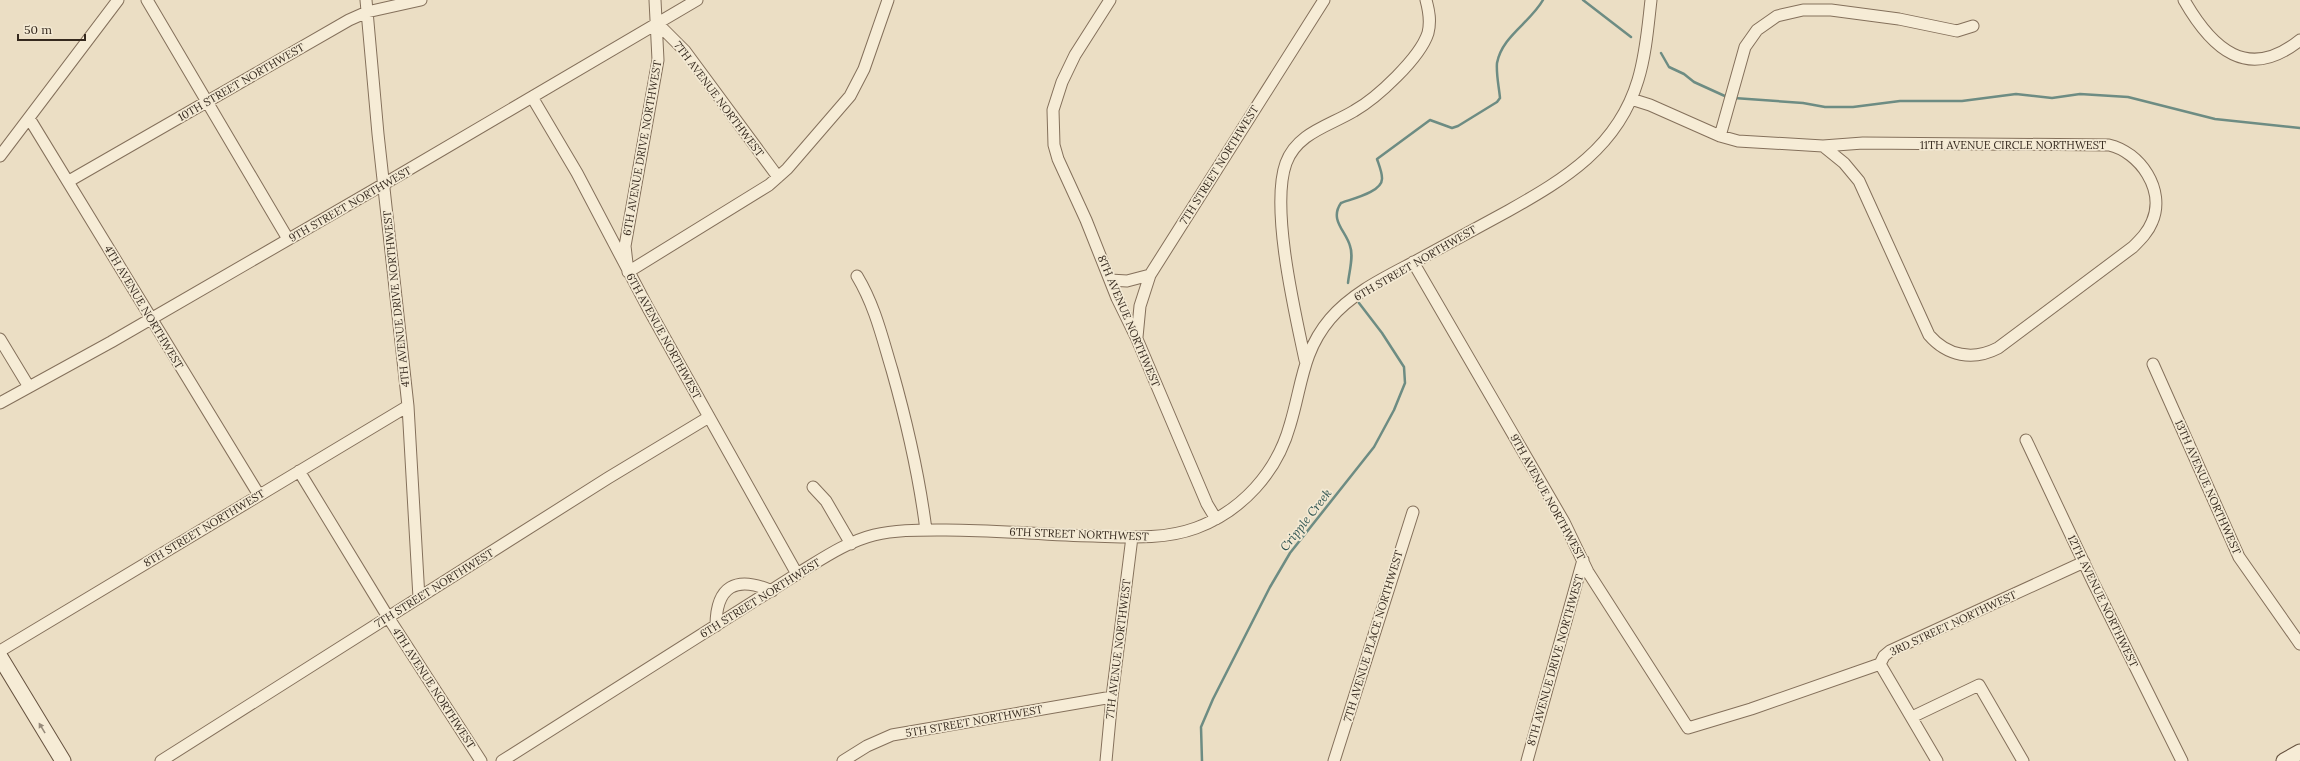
<svg xmlns="http://www.w3.org/2000/svg" width="2300" height="761" font-family="Lora,serif">
  <rect width="100%" height="100%" fill="#ebdec4"/>
  <g fill="none" stroke-linecap="round" stroke-linejoin="round">
    <path stroke="#6d8c83" stroke-width="2.5" d="M1583,0L1631,37
      M1661,53L1669,67L1684,74L1694,82L1727,97
      M1734,98L1803,103L1825,107H1853L1900,101H1962L2016,94L2052,98L2080,94L2128,97L2215,119L2300,128
      M1348,283C1349,272 1354,256 1350,246C1346,231 1329,220 1341,203C1351,199 1383,192 1382,178C1382,172 1379,165 1377,159L1430,120L1452,128L1458,126L1497,102L1500,98C1499,87 1496,74 1497,63C1502,36 1530,23 1543,0
      M1202,761L1201,727L1213,699L1270,587L1290,553L1374,447L1394,410L1405,383L1404,367L1382,333L1359,303"/>
    <g stroke="#84705b" stroke-width="13">
      <path id="street" d="M147,0L288,239
        M366,0L378,134L408,406L419,598
        M655,0L658,60L625,246L628,272L769,185L787,169L850,96L864,69L888,0
        M1110,0L1075,55L1062,82L1053,110L1054,145L1058,159L1086,220L1117,298L1137,339L1207,504L1216,519
        M2184,0C2212,49 2248,82 2300,40
        M657,23L685,51L778,177
        M532,97L577,173L648,308L797,574
        M1631,99L1650,105L1720,136L1738,141L1823,146L1844,163L1859,181L1929,335C1947,356 1973,361 1998,348L2133,247C2141,239 2148,232 2152,222C2166,190 2140,152 2109,145L1863,143L1823,146
        M29,118L259,495
        M1720,136L1745,47L1757,30L1777,16L1803,10H1831L1899,19L1957,31L1973,26
        M0,156L118,0
        M69,181L349,20L367,12L421,0
        M1413,262L1564,522L1588,572L1688,728L1751,709L1880,664
        M857,276C875,306 882,337 892,370C907,423 919,475 926,530
        M1110,280L1127,281L1150,275
        M1137,337L1140,306L1150,275L1324,0
        M0,339L29,387
        M1305,360C1295,313 1270,207 1286,163C1297,133 1329,126 1354,111C1377,98 1420,58 1428,33C1431,21 1429,11 1426,0
        M2153,364L2239,557L2300,644
        M0,403L111,342L384,184L697,0
        M2026,440L2093,582L2182,761
        M299,471L388,617L481,761
        M813,487L826,501L851,544
        M716,626C716,586 736,575 772,591
        M0,651L408,406
        M1880,664L1884,656L1890,651L2084,562
        M1880,664L1937,761
        M1912,717L1979,685L2023,761
        M161,761L608,478L709,417
        M502,761L797,574C822,559 846,542 874,535C895,530 916,530 937,530C989,529 1041,535 1093,536C1128,537 1163,540 1196,528C1242,511 1277,472 1290,425C1302,386 1302,352 1330,319C1353,292 1386,277 1416,261C1447,244 1477,228 1508,211C1565,179 1618,147 1638,80C1646,54 1648,26 1651,0
        M843,761L867,746L892,735L1112,697
        M1106,761L1112,697L1132,537
        M1334,761L1413,512
        M1527,761L1583,560"/>
    </g>
    <g stroke="#66523f" stroke-width="17">
      <path id="secondary" d="M0,657L63,761
        M2284,761L2300,752"/>
    </g>
    <use href="#street" stroke="#f6ecd6" stroke-width="11"/>
    <use href="#secondary" stroke="#f6ecd6" stroke-width="15"/>
  </g>
  <defs><path id="oneway-solid" d="M-6-.8H1V-3.2L6.5 0L1 3.2V.8H-6Z"/></defs>
  <use fill="#968a7a" href="#oneway-solid" transform="translate(42 728) rotate(-121)"/>
  <g text-anchor="middle" stroke-width="3.5" stroke-linejoin="round" paint-order="stroke">
    <g font-size="11" fill="#35291e" stroke="#f3e9d3">
      <text transform="translate(241 82) rotate(-30)" y="4">10TH STREET NORTHWEST</text>
      <text transform="translate(719 99) rotate(53)" y="4">7TH AVENUE NORTHWEST</text>
      <text x="2013" y="149">11TH AVENUE CIRCLE NORTHWEST</text>
      <text transform="translate(642 148) rotate(-80)" y="4">6TH AVENUE DRIVE NORTHWEST</text>
      <text transform="translate(1219 165) rotate(-58)" y="4">7TH STREET NORTHWEST</text>
      <text transform="translate(350 204) rotate(-30)" y="4">9TH STREET NORTHWEST</text>
      <text transform="translate(1415 263) rotate(-30)" y="4">6TH STREET NORTHWEST</text>
      <text transform="translate(396 299) rotate(-96)" y="4">4TH AVENUE DRIVE NORTHWEST</text>
      <text transform="translate(144 307) rotate(59)" y="4">4TH AVENUE NORTHWEST</text>
      <text transform="translate(1129 321) rotate(67)" y="4">8TH AVENUE NORTHWEST</text>
      <text transform="translate(664 336) rotate(61)" y="4">6TH AVENUE NORTHWEST</text>
      <text transform="translate(2208 487) rotate(66)" y="4">13TH AVENUE NORTHWEST</text>
      <text transform="translate(1548 497) rotate(61)" y="4">9TH AVENUE NORTHWEST</text>
      <text transform="translate(204 528) rotate(-31)" y="4">8TH STREET NORTHWEST</text>
      <text transform="translate(1079 534) rotate(2)" y="4">6TH STREET NORTHWEST</text>
      <text transform="translate(434 588) rotate(-32)" y="4">7TH STREET NORTHWEST</text>
      <text transform="translate(760 598) rotate(-32)" y="4">6TH STREET NORTHWEST</text>
      <text transform="translate(2103 601) rotate(64)" y="4">12TH AVENUE NORTHWEST</text>
      <text transform="translate(1953 623) rotate(-25)" y="4">3RD STREET NORTHWEST</text>
      <text transform="translate(1373 636) rotate(-73)" y="4">7TH AVENUE PLACE NORTHWEST</text>
      <text transform="translate(1118 649) rotate(-83)" y="4">7TH AVENUE NORTHWEST</text>
      <text transform="translate(1555 660) rotate(-74)" y="4">8TH AVENUE DRIVE NORTHWEST</text>
      <text transform="translate(434 688) rotate(57)" y="4">4TH AVENUE NORTHWEST</text>
      <text transform="translate(974 721) rotate(-10)" y="4">5TH STREET NORTHWEST</text>
    </g>
    <g font-size="12" font-style="italic" fill="#2f5451" stroke="#f3e9d3">
      <text transform="translate(1306 520) rotate(-52)" y="4">Cripple Creek</text>
    </g>
  </g>
  <path d="M18 34v6h67v-6" fill="none" stroke="#35291e" stroke-width="2"/>
  <text x="24" y="34" font-size="12" fill="#35291e" stroke="#f3e9d3" stroke-width="3" paint-order="stroke">50 m</text>
</svg>
